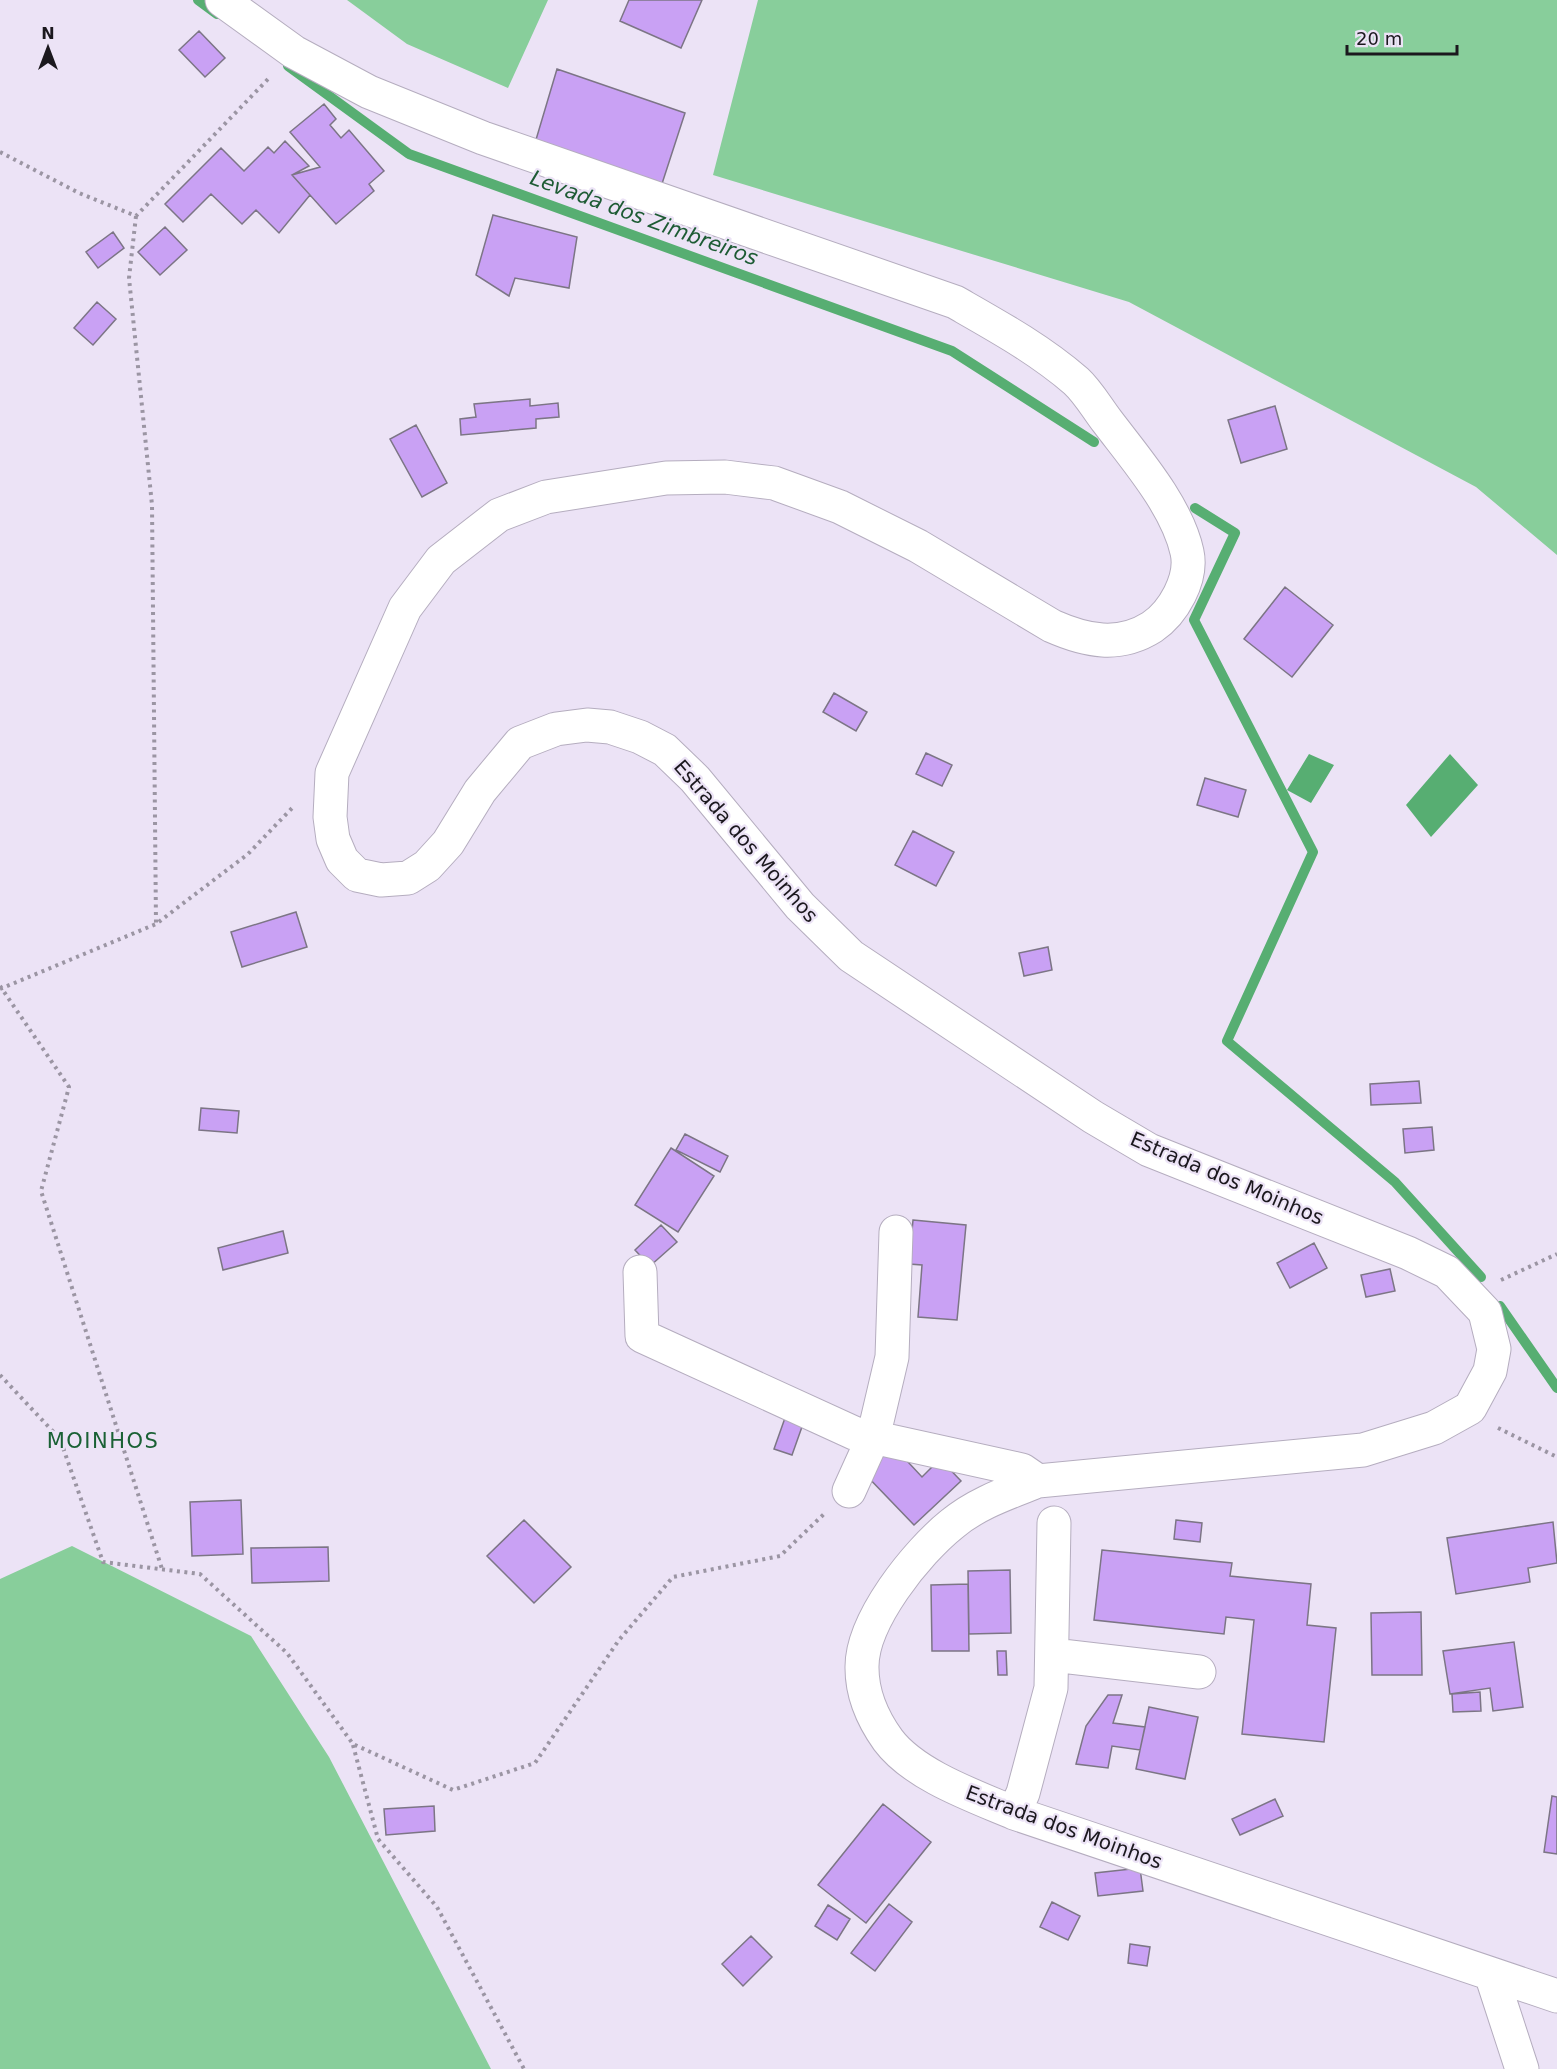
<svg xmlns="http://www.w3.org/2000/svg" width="1557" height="2069" font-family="'DejaVu Sans',sans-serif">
  <rect width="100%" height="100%" fill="#ece3f6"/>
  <path fill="#88ce9b" d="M347,0H548L508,88L407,44Z
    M758,0H1557V555L1476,487L1129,302L713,175Z
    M72,1546L251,1636L329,1757L491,2069H0V1579Z"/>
  <path fill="#57ae72" d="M1309,754L1334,765L1311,803L1287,790Z
    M1450,754L1478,785L1431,837L1406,805Z"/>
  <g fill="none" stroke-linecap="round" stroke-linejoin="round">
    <path stroke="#57ae72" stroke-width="10" d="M198,0L217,14
      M288,66L409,154L952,351L1094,442
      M1195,508L1235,533L1194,620L1313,852L1227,1041L1395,1182L1481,1277
      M1500,1306L1557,1388"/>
  </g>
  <path fill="#c9a1f4" stroke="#7c7585" stroke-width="1.5" d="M629,0H702L681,48L620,21Z
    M199,31L225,58L205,77L179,50Z
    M557,69L685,113L658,196L535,143Z
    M324,104L336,119L330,125L341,138L349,130L384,171L369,184L374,191L336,224L292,175L320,167L290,132Z
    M285,141L309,166L292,175L310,195L279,233L256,210L242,224L211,194L183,222L165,204L221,148L244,171L268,147L274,153Z
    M493,215L577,237L569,288L515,278L509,296L476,275Z
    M165,227L187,250L160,275L138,252Z
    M113,232L124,248L98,268L86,252Z
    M97,302L116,319L93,345L74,328Z
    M530,399V406L558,403L559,417L536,419V428L461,435L460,419L476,417L474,404Z
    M1275,406L1287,449L1241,463L1228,420Z
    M416,425L447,483L422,497L390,439Z
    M1285,587L1333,625L1292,677L1244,639Z
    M834,693L867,712L856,731L823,712Z
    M926,753L952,765L942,786L916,774Z
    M1205,778L1246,790L1238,817L1197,805Z
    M913,831L954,852L936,886L895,865Z
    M296,912L307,947L242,967L231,932Z
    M1048,947L1052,970L1024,976L1019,953Z
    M1419,1081L1421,1103L1371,1105L1370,1084Z
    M201,1108L239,1111L237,1133L199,1130Z
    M1432,1127L1434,1150L1405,1153L1403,1129Z
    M685,1134L728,1156L720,1172L676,1150Z
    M671,1148L714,1176L678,1232L635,1205Z
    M913,1220L966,1225L957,1320L918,1317L922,1265L909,1264Z
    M661,1225L677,1242L650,1266L635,1250Z
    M283,1231L288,1253L223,1270L218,1248Z
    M1314,1243L1327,1268L1290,1288L1277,1263Z
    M1390,1269L1395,1291L1366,1297L1361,1275Z
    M785,1418L803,1424L792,1455L774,1449Z
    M893,1446L922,1477L940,1459L961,1481L914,1525L864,1473Z
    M241,1500L243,1554L192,1556L190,1502Z
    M524,1520L571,1567L534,1603L487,1556Z
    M1176,1520L1202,1523L1200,1542L1174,1539Z
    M1553,1522L1557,1563L1528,1568L1530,1582L1456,1594L1447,1538Z
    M328,1547L329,1581L252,1583L251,1548Z
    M1102,1550L1232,1563L1230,1576L1311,1584L1307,1625L1336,1628L1324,1742L1242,1734L1254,1620L1226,1617L1224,1634L1094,1620Z
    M1010,1570L1011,1633L969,1634L968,1571Z
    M968,1584L969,1651H932L931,1585Z
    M1421,1612L1422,1675H1372L1371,1613Z
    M1514,1642L1523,1707L1493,1711L1490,1688L1450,1694L1443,1651Z
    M997,1651H1006L1007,1675H998Z
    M1480,1692L1481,1711L1453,1712L1452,1694Z
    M1108,1695H1122L1113,1723L1145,1727L1140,1750L1112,1746L1108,1768L1076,1764L1086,1726Z
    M1149,1707L1198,1717L1185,1779L1136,1769Z
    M1552,1796L1557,1797V1854L1544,1852Z
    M1275,1799L1283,1816L1240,1835L1232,1819Z
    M883,1804L931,1842L866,1923L818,1885Z
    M434,1806L435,1831L386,1835L384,1809Z
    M1140,1868L1143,1891L1098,1896L1095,1873Z
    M1052,1902L1080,1916L1068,1940L1040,1927Z
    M889,1904L912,1922L875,1971L851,1953Z
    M828,1905L850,1919L837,1940L815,1926Z
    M751,1936L772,1957L743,1986L722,1964Z
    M1130,1944L1150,1947L1147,1966L1128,1963Z"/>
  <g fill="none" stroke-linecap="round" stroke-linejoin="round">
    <g stroke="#b5adbf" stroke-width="35">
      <path id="minor" d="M222,0L294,52L369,92L483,138L955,302C997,326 1039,349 1076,381C1088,392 1097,408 1107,421C1135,458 1177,506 1187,552C1193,579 1173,613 1152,627C1119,648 1086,641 1052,626L918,546L840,507L774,483L725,477L666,478L546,497L499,515L441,560L405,608L332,773L330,817L333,839L342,860L357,875L381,880L408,878L427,866L448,843L480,791L520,743L556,729L587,725L610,727L640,737L665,750L695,779L800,906L851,956L1093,1117L1149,1150L1408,1253L1447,1272L1485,1312L1494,1349L1490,1371L1470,1408L1434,1428L1363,1450L1038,1481C1008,1493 977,1503 952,1524C917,1552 861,1621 862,1668C862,1694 873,1719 888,1740C914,1775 974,1796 1014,1813L1557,1996
        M640,1272L642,1336L854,1433L1022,1470L1038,1481
        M849,1491L873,1438L892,1357L896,1232
        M1053,1655L1199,1672
        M1014,1813L1023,1793L1051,1688L1054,1523
        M1491,1974L1522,2069"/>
    </g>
    <path stroke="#9b95a3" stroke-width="4" stroke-dasharray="3 4.5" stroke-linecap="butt" d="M0,152L79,193L136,216L271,76
      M136,216L129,278L152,505L156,924
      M0,986L69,1087L41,1191L162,1569
      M0,989L156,924L248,854L295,805
      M1501,1280L1557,1254
      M0,1375L60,1439L103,1562L200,1574L287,1653L353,1744L453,1790L535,1763L619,1640L673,1577L780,1556L824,1514
      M1498,1428L1557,1457
      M353,1745L378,1839L437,1907L524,2069"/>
    <use href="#minor" stroke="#fff" stroke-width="33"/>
  </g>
  <g text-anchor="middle" stroke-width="4.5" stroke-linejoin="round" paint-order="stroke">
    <g font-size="20" fill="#1b181e" stroke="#ece3f6">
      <text transform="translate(746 841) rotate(49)" y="7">Estrada dos Moinhos</text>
      <text transform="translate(1227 1178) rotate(23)" y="7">Estrada dos Moinhos</text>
      <text transform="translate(1064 1827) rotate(20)" y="7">Estrada dos Moinhos</text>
    </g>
    <g font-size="21" font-style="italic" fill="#1d5b34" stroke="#ece3f6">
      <text transform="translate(644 218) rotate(20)" y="7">Levada dos Zimbreiros</text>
    </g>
    <g font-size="21" letter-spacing="1.5" fill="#1a6135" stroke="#ece3f6">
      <text x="103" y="1448">MOINHOS</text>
    </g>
  </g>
  <g transform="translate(48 48)" stroke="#ece3f6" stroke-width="4.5" paint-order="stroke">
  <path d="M0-4.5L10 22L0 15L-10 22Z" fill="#1b181e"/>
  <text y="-9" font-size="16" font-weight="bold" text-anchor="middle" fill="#1b181e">N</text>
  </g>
  <path d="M1347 45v9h110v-9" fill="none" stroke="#1b181e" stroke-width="3"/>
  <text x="1356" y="45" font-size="18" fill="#1b181e" stroke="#ece3f6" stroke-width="4.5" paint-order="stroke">20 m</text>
</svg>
